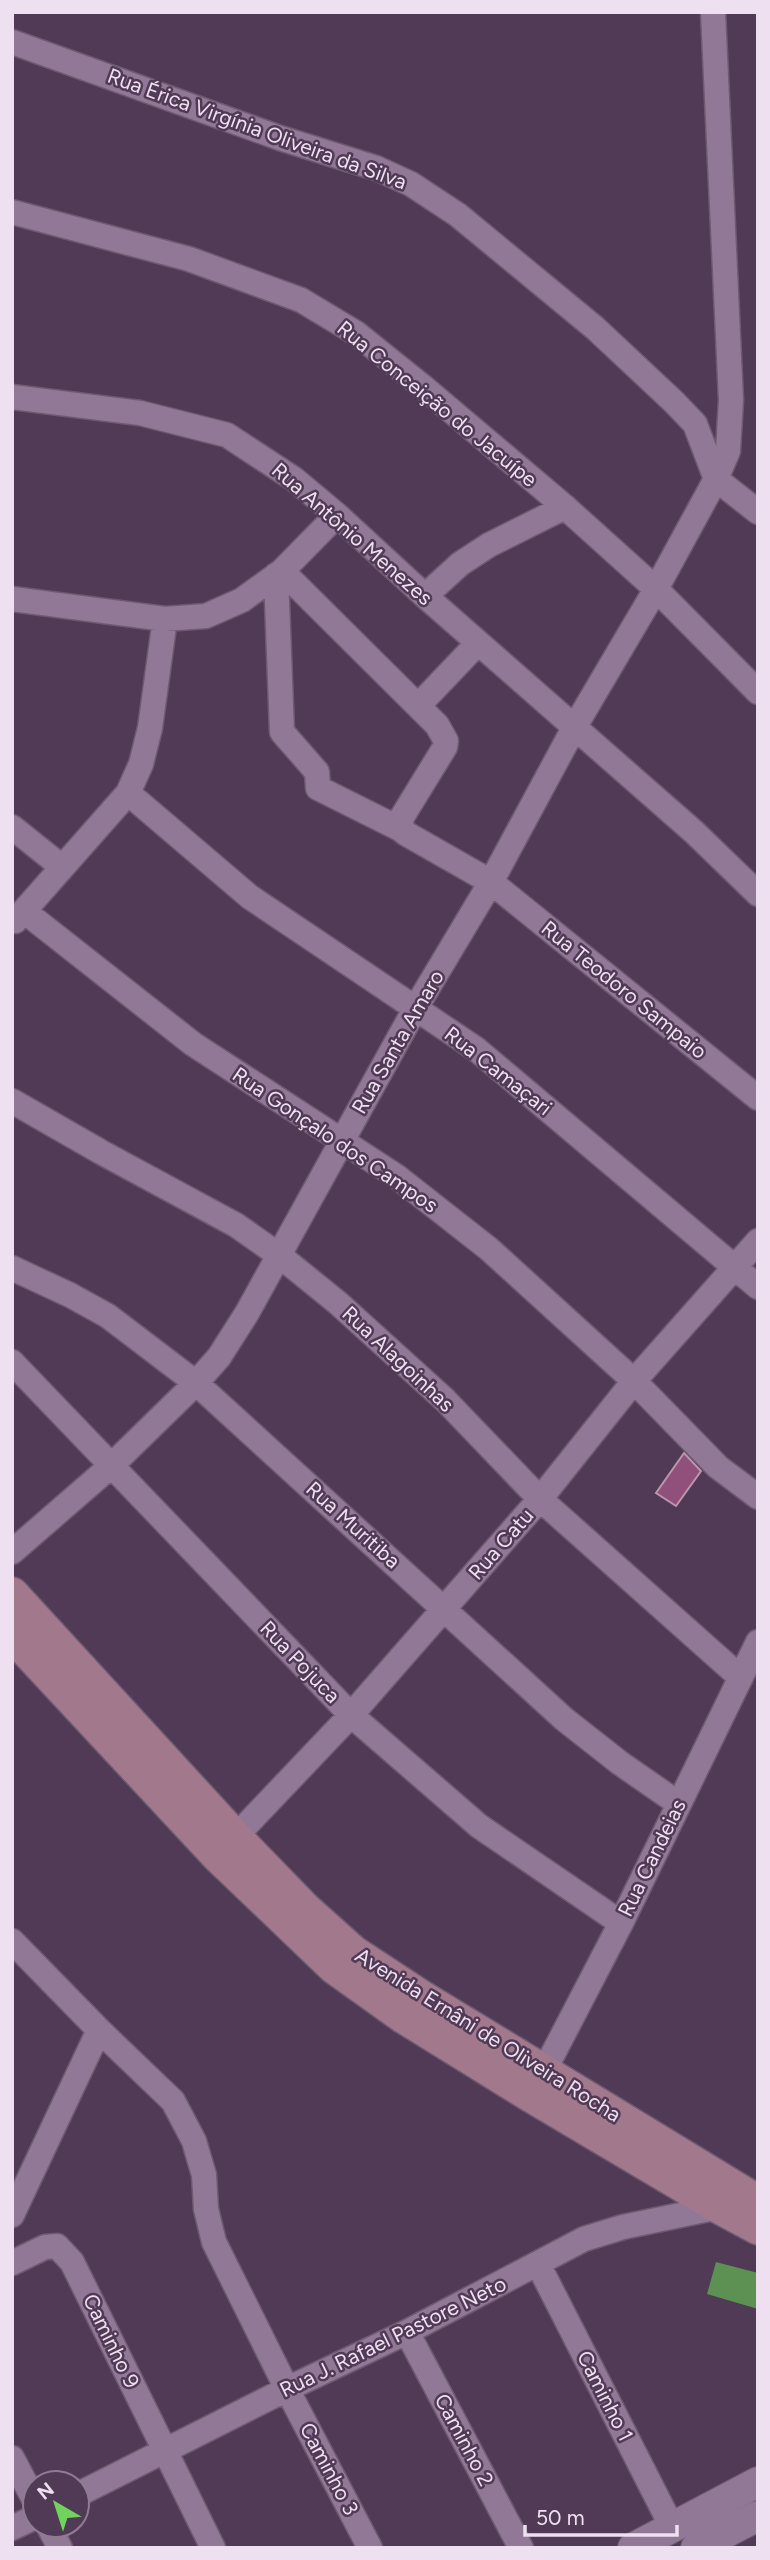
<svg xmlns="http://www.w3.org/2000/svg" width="770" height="2560" font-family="Figtree,sans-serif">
  <rect width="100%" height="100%" fill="#503a55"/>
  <path fill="#5d9153" d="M716,2262L758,2273V2309L707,2294Z"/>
  <path fill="#914f7c" stroke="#bb96ad" stroke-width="2" d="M684,1453L701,1471L676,1506L656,1493Z"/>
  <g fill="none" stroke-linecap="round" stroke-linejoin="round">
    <g stroke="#6d5a71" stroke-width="27">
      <path id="minor" d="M12,42L280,138L376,168L411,184L458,215L595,328L674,402L695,424L716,479
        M12,212L189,259L301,300L356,333L422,386L565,507L656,589L758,692
        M12,397L140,413L227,435L294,479L337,515L425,596L694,832L758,894
        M716,479L758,512
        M282,571L437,725L446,741L445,747L402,817L400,829
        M276,575L282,732L317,772L318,788L400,829L405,833L491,882L758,1098
        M425,596L460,564L489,545L565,507
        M12,599L165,619L206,616L242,600L282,571L337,515
        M418,706L478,643
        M128,793L250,897L476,1049L758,1287
        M12,827L62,867
        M24,911L193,1044L396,1176L489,1249L634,1381L718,1467L758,1497
        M15,921L128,793L141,764L150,728L165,619
        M12,1101L101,1152L236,1225L280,1256L338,1303L445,1400L540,1499L740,1677
        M12,1268L70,1295L108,1316L196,1383L564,1719L620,1763L679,1804
        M12,1362L351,1715L479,1826L621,1923
        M12,1552L111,1466L196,1383L219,1357L247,1313L415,1009L491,882L574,728L656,589L716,479L728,451L731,400L713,12
        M235,1837L351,1715L540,1499L634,1381L758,1241
        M12,1941L99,2030L173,2101L194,2141L204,2175L206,2209L214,2242L287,2389L370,2548
        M543,2073L621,1923L758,1642
        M12,2215L99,2030
        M12,2263L45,2247L57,2246L72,2262L213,2548
        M538,2264L672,2527
        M407,2332L521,2548
        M12,2458L35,2501
        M77,2495L287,2389L407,2332L584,2239L623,2227L719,2207
        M48,2525L60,2548
        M12,2528L35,2517"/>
    </g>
    <g stroke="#6d5a71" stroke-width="32">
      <path id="tertiary" d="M633,2548L758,2482
        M696,2548L758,2516"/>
    </g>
    <g stroke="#6d5a71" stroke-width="36">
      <path id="secondary" d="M12,1594L235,1837L305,1909L353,1952L420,1996L758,2202
        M12,1635L217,1855L334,1967L404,2017L530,2095L719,2207L758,2228"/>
    </g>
    <use href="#minor" stroke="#917896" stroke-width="24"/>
    <use href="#tertiary" stroke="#917896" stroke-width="30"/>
    <use href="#secondary" stroke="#a2788d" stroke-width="33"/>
  </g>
  <g text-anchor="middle" stroke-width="5" stroke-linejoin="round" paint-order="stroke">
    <g font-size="21" fill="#eee0f1" stroke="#503a55">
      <text transform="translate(257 129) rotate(20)" y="7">Rua Érica Virgínia Oliveira da Silva</text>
      <text transform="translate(437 404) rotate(39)" y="7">Rua Conceição do Jacuípe</text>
      <text transform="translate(352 534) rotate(41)" y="7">Rua Antônio Menezes</text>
      <text transform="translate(624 990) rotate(39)" y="7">Rua Teodoro Sampaio</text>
      <text transform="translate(398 1042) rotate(-60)" y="7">Rua Santa Amaro</text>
      <text transform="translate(498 1071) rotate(38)" y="7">Rua Camaçari</text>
      <text transform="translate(335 1140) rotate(34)" y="7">Rua Gonçalo dos Campos</text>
      <text transform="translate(398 1359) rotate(43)" y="7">Rua Alagoinhas</text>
      <text transform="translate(353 1525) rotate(42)" y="7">Rua Muritiba</text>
      <text transform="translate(501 1544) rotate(-49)" y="7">Rua Catu</text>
      <text transform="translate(300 1662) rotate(46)" y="7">Rua Pojuca</text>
      <text transform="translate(652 1858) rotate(-64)" y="7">Rua Candeias</text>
      <text transform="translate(488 2035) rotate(32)" y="7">Avenida Ernâni de Oliveira Rocha</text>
      <text transform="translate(393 2337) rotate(-26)" y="7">Rua J. Rafael Pastore Neto</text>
      <text transform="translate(111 2341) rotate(64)" y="7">Caminho 9</text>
      <text transform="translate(605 2396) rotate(63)" y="7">Caminho 1</text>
      <text transform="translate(464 2440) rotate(62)" y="7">Caminho 2</text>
      <text transform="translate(329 2469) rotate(62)" y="7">Caminho 3</text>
    </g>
  </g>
  <rect width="770" height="2560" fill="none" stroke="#eee0f1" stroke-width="28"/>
  <g transform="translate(56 2504) rotate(321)"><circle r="33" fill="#503a55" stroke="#8f7c93" stroke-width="2"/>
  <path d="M0-5L12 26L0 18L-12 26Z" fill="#71d35e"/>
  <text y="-10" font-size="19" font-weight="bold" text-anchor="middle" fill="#eee0f1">N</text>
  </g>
  <path d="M525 2525v10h152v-10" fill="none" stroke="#eee0f1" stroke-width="3.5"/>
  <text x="536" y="2525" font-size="21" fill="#eee0f1" stroke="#503a55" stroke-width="5" paint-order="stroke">50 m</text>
</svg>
